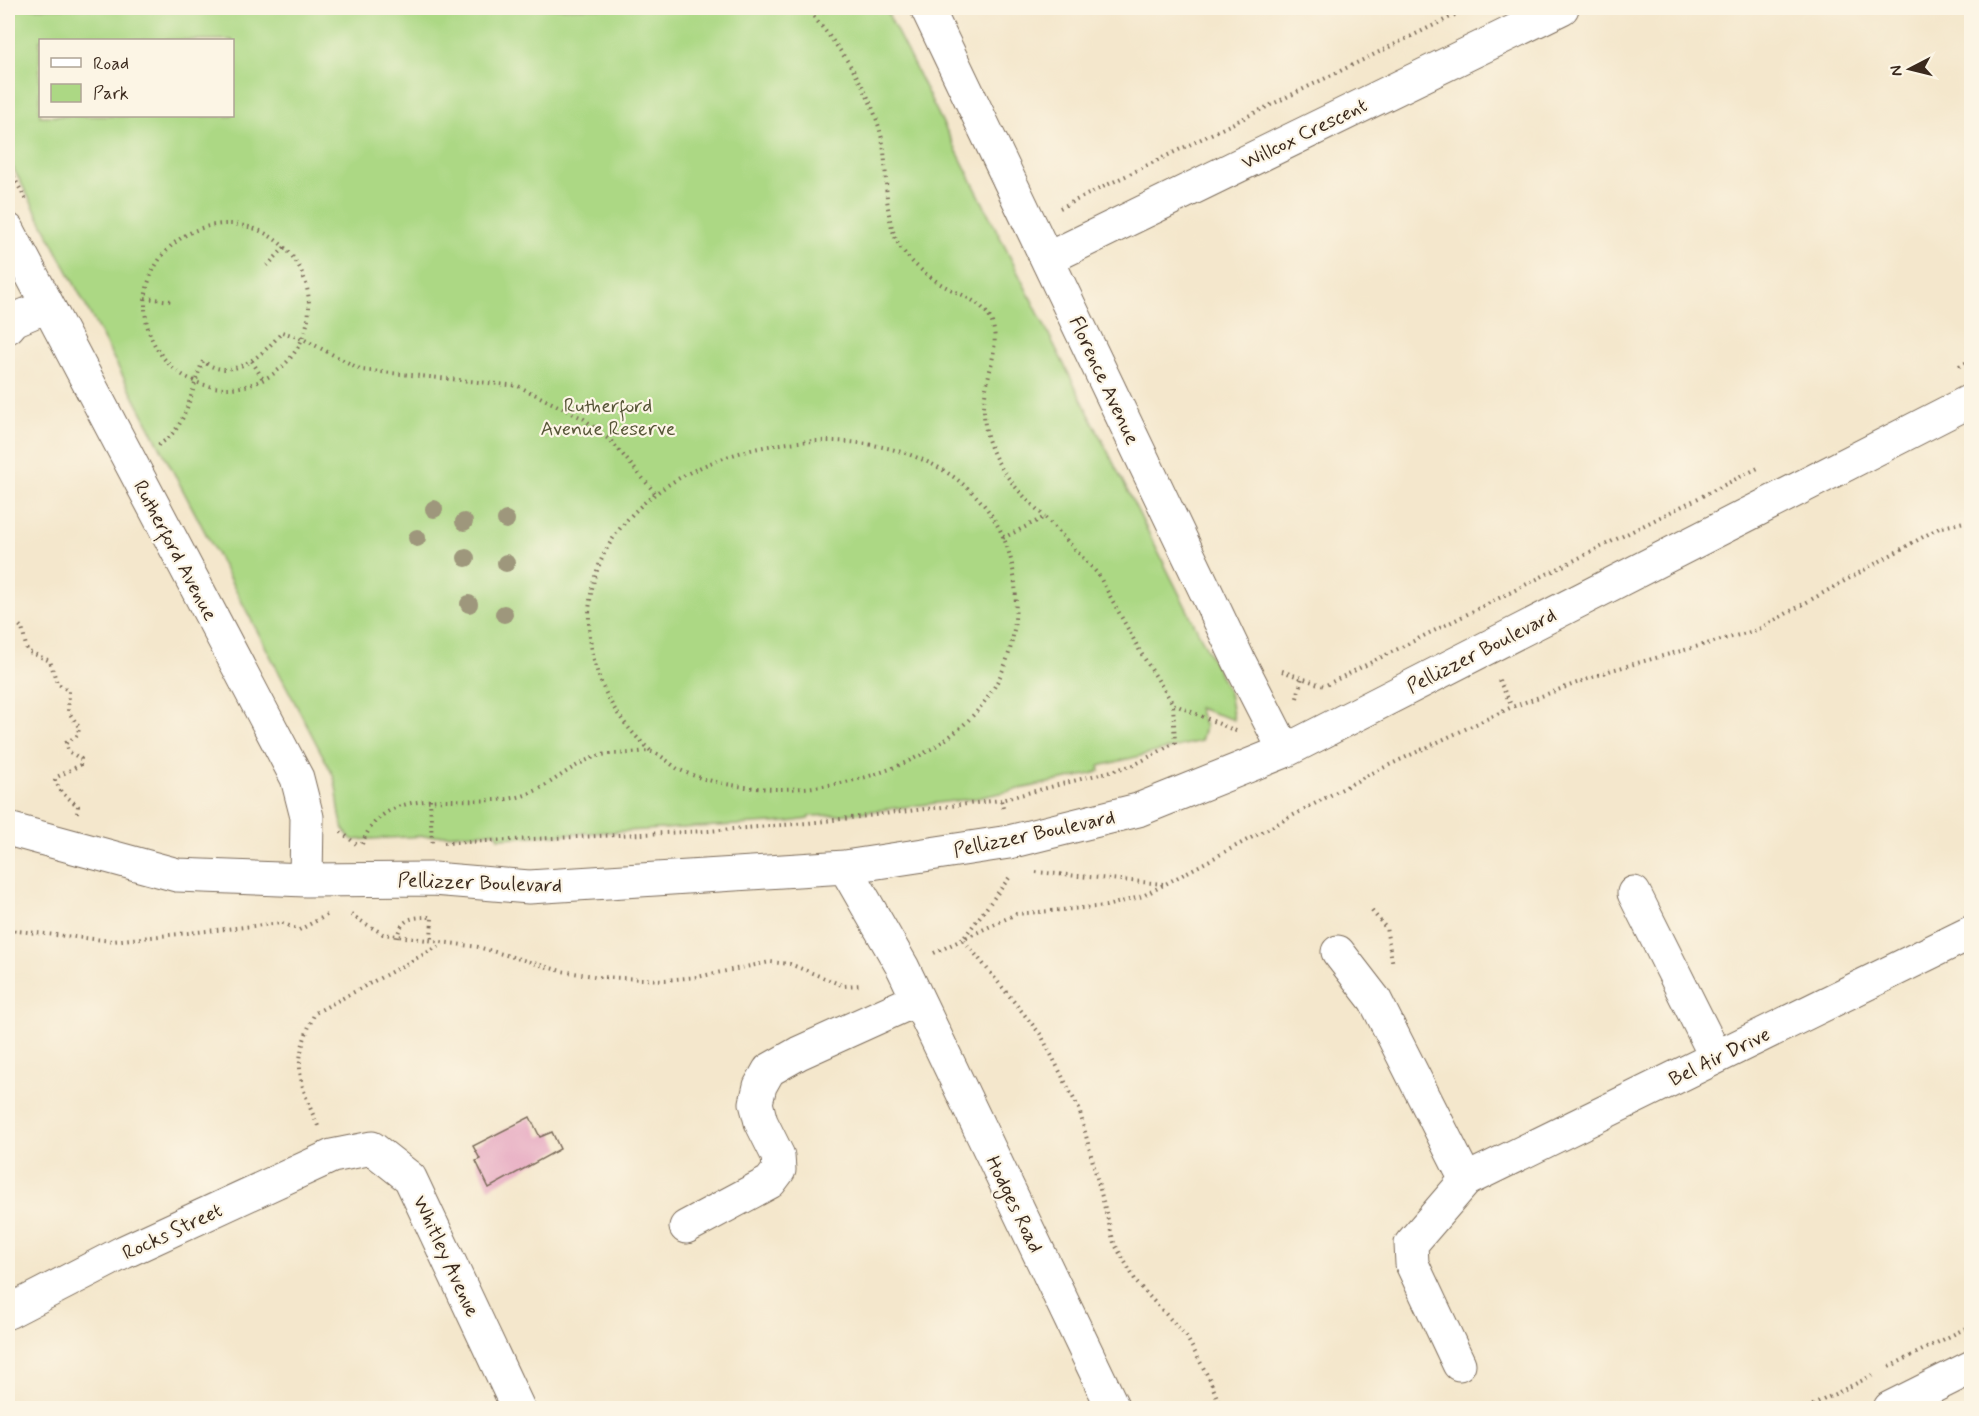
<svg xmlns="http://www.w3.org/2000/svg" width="1979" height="1416" font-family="Mynerve,sans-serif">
  <rect width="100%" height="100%" fill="#fcf5e5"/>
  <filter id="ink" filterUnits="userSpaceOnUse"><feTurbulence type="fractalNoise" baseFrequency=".0167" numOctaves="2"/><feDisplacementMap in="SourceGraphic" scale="12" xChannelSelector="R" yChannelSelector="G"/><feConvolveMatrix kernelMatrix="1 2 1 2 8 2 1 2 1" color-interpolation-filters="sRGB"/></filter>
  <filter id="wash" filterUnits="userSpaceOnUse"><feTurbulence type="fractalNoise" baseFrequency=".008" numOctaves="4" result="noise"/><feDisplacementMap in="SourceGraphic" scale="24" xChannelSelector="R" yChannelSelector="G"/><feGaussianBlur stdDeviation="1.35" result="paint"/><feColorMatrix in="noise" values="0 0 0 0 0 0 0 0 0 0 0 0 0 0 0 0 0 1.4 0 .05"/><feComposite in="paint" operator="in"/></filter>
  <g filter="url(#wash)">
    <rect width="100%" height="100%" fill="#f4e7cc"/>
    <path fill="#acd884" stroke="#748151" stroke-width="1.5" fill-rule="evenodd" d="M8,8H885L1229,693L1234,720L1198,708L1205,727L1201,741L1099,766L1100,771L1091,774L977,798L839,815L810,816L808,819L788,822L499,838L496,832L353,840C335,828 341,795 333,775L8,158ZM40,40H232V116H40Z"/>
    <g id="blocks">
      <path fill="#e6a8c1" d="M530,1117L540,1137L552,1132L560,1149L489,1188L476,1161L480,1159L473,1146Z"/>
    </g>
  </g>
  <g filter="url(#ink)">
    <use href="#blocks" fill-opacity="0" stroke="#7c6c5b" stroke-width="1.5"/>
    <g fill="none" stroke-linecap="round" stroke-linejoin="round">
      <g stroke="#7c6c5b" stroke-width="35">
        <path id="minor" d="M927,8L1240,663L1285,751
          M8,230L297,778L307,817L306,880
          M1047,259L1562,8
          M8,327L14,320L47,306
          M8,829L177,875L306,880L433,879L529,887L845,867L1009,842L1138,810L1285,751L1972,400
          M845,867L903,968L1113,1408
          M1634,893L1716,1057
          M1338,952L1375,1000L1466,1180L1972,932
          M686,1227L770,1182L779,1170L778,1156L761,1122L756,1103L760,1086L769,1070L799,1053L916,1000
          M8,1312L124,1252L332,1156L372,1148L410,1178L518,1408
          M1459,1364L1412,1264L1411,1244L1466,1180
          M1890,1408L1972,1367"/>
      </g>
      <path stroke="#7c6c5b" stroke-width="4" stroke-dasharray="1.5 4.5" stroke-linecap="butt" d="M806,8C840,47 873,91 883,144C888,176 883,214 898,243C908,261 927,276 944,286C961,295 982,301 991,320C999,338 992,361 988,379C973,441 1002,477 1045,517
        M8,166L26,200
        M1060,208L1469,8
        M145 306a82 82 0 1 1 164 0a82 82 0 1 1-164 0Z
        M267,266L285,247
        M145,298L172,301
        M252,361L264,381
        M1959,366L1972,360
        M158,445C188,429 190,391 203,361C232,384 265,353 282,332L303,339L362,370L518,386L584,419L612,442L656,494
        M1003,538L1045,517L1098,574L1141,653L1173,704L1236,731
        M8,627L19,625L22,628L27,651L50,661L57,683L69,691L68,711L79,727L78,735L66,743L68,751L81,759L80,765L57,777L55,780L61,792L78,806L77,813
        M1282,671L1324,686L1760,467
        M1499,680L1512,707
        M1297,698L1302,678
        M430,799L432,843
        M1003,808L1001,800L1134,765L1175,743L1173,704
        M341,832L356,844
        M444,843L708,831L808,823L1001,800
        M362,844C387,777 470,811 522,796C549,788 571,764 598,756C607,753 619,754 629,753C635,753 646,750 652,752C661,754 670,764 678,769C696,778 718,783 738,786C847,802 998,753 1014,629C1048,358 583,401 589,623C591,677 613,717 652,752
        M1036,872L1163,884
        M1009,878L963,939L1041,1035L1079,1109L1114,1243L1137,1283L1186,1336L1210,1380L1221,1408
        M1372,911L1386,928L1393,965
        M351,915L383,934L478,947L561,971L600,977L665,980L697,977L770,962L790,964L844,986L861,985
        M8,930L113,941L282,923L299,930L327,915
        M397,938C401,917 414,917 432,917L431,942
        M934,953L1016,914L1106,906L1143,896L1368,775L1512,707L1612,670L1757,630L1939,528L1972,520
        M318,1126C297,1079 292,1061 315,1013L443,944
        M1889,1367L1972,1325
        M1807,1408L1875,1374"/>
      <use href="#minor" stroke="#fff" stroke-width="33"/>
    </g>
    <g fill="#9e977b">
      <circle cx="434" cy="509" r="9"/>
      <circle cx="506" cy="520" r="9"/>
      <circle cx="464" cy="522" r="9"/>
      <circle cx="417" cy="538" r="9"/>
      <circle cx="466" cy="558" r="9"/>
      <circle cx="506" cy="563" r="9"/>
      <circle cx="469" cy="604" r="9"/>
      <circle cx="504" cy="614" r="9"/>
    </g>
  </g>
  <g text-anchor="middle" stroke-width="4.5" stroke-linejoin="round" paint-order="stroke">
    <g font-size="20" fill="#3b2a1e" stroke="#fcf5e5">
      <text transform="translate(1304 133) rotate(-26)" y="7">Willcox Crescent</text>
      <text transform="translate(1105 380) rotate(65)" y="7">Florence Avenue</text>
      <text transform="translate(176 550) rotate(62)" y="7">Rutherford Avenue</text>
      <text transform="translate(1481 650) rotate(-27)" y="7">Pellizzer Boulevard</text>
      <text transform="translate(1034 833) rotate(-12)" y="7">Pellizzer Boulevard</text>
      <text transform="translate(480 882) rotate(2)" y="7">Pellizzer Boulevard</text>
      <text transform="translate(1719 1056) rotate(-26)" y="7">Bel Air Drive</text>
      <text transform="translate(1015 1204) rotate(64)" y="7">Hodges Road</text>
      <text transform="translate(172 1231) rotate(-25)" y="7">Rocks Street</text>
      <text transform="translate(447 1256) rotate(65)" y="7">Whitley Avenue</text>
    </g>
    <g font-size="20" fill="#575638" stroke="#fcf5e5">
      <text x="608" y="412">Rutherford<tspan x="608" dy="23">Avenue Reserve</tspan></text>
    </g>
  </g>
  <rect width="1979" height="1416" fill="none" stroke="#fcf5e5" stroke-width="30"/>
  <rect x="39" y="39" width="195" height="78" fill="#fcf5e5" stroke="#afa495" stroke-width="1.5"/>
  <rect x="51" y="58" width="30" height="9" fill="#ffffff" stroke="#afa495" stroke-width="1.5"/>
  <text x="93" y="69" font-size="18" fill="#3b2a1e">Road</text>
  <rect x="51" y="84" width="30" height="18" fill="#acd884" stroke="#afa495" stroke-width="1.5"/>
  <text x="93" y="99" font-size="18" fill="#3b2a1e">Park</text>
  <g transform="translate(1910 69) rotate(263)" stroke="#fcf5e5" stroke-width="4.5" paint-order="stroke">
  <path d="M0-4.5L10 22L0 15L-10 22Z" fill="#3b2a1e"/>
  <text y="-9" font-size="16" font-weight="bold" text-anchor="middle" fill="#3b2a1e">N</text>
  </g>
</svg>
